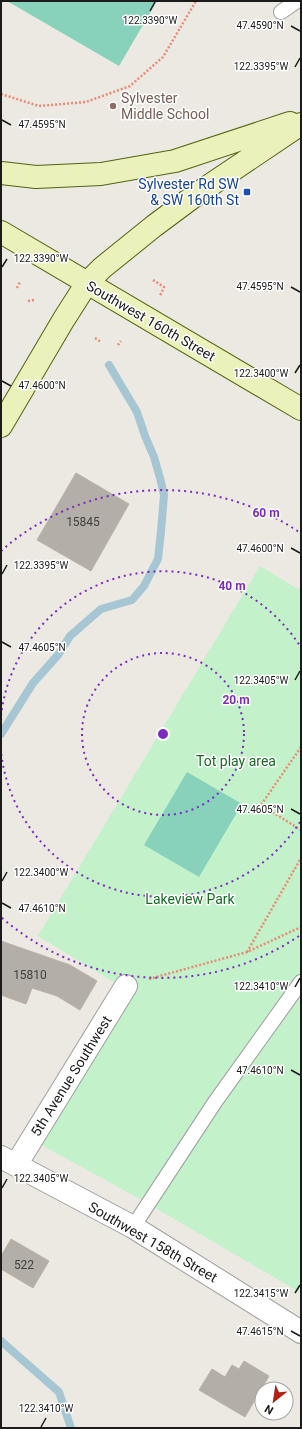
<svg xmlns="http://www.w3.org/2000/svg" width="302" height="1429" font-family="Roboto,sans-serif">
  <rect width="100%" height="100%" fill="#ebe9e2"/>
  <path fill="#c3f2ca" d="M260,566L298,589L301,585V1293L140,1199L36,1142L127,990L38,936Z"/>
  <path fill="#88d2bb" d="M7,1H157L119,66Z
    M187,772L242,804L199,877L144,845Z"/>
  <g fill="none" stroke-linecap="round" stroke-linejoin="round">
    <path stroke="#a7c6d4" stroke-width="8" d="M1,734L33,683L58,655L70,636L101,609L132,600L144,586L158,559L161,531L164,495L160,478L154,457L145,436L137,412L109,365
      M1,1341L59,1392L71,1428"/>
  </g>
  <path fill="#b4aea8" stroke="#bbb1a6" d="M76,473L129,504L91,571L37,540Z
    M1,941L70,965L97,981L80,1010L57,996L32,988L26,1004L1,995Z
    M11,1239L49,1261L33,1288L1,1269V1256Z
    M244,1361L269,1376L245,1417L199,1390L212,1369L225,1377L232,1365L239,1369Z"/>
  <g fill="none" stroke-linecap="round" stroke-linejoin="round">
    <g stroke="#9f9f9f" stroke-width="16">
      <path id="lane" d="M281,12L297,1
        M133,1227L215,1102L301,982"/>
    </g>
    <g stroke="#9f9f9f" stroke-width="24">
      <path id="street" d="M1,1157L133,1227L301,1332
        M16,1165L126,986"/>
    </g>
    <g stroke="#546311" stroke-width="24">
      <path id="secondary" d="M1,173L36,177L101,174L175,161L290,123
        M1,232L301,409
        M1,426L64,319L87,283L102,268L154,226L197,194L301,124"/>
    </g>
    <path stroke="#e88b76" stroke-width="2.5" stroke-dasharray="2 2" stroke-linecap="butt" d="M1,94L39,106L86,102L130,86L163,57L196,1
      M153,280L164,287L160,296
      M17,288L20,282
      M28,301L34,300
      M95,338L101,342
      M118,345L121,341
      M301,747L261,805L301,830
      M247,952L301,858
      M149,979L247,952L301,927"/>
    <use href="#lane" stroke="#fff" stroke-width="14"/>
    <use href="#street" stroke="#fff" stroke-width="22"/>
    <use href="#secondary" stroke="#eaf1ba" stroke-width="22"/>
  </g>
  <path fill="none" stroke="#1b1b1b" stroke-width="1.5" d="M150,11L155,2M291,26L300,31M295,67L300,58M2,120L11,125M2,267L7,259M291,287L300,292M295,373L300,365M2,381L11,386M291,548L300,553M2,574L7,565M2,642L11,647M295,680L300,671M291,809L300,814M2,881L7,872M2,903L11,908M295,987L300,978M291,1070L300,1075M2,1188L7,1179M295,1293L300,1285M291,1331L300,1336M41,1427L46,1418"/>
  <g fill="none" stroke="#7b2cbf" stroke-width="2" stroke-dasharray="2 4">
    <circle cx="163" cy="734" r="81"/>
    <path d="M300 822A163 163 0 0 1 1 752M1 716A163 163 0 0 1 300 646"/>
    <path d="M299 936A244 244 0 0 1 1 917M1 551A244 244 0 0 1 299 532"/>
  </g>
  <circle fill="#8d6e63" stroke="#fff" stroke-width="1.5" cx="113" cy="106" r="4"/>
  <rect fill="#1a4fb4" stroke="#fff" stroke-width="1.5" x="243" y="188" width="8" height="8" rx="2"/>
  <g text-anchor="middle" stroke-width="3" stroke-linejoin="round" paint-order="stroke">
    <g font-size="12" fill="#41403e">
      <text x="83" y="526">15845</text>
      <text x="30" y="979">15810</text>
      <text x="24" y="1269">522</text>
    </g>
    <g font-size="14" fill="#785e54" stroke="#fff" text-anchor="start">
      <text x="121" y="103">Sylvester<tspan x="121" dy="16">Middle School</tspan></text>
    </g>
    <g font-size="14" fill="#164399" stroke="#fff" text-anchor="end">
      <text x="239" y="189">Sylvester Rd SW<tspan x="239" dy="16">&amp; SW 160th St</tspan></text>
    </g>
    <g font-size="14" fill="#1b1b1b" stroke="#fff">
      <text transform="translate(151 321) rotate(30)" y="5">Southwest 160th Street</text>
      <text transform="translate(71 1076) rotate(-58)" y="5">5th Avenue Southwest</text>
      <text transform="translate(153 1242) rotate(30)" y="5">Southwest 158th Street</text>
    </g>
    <g font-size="14" fill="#176b25" stroke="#fff">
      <text x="236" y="766">Tot play area</text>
      <text x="190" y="904">Lakeview Park</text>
    </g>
  </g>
  <g font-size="10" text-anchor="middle" fill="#1b1b1b" stroke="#fff" stroke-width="3" stroke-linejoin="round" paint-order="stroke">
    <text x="150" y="24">122.3390°W</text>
    <text x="260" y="29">47.4590°N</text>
    <text x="261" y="70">122.3395°W</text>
    <text x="42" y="128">47.4595°N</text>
    <text x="41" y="262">122.3390°W</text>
    <text x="260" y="290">47.4595°N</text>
    <text x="261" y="377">122.3400°W</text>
    <text x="42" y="389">47.4600°N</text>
    <text x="260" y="552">47.4600°N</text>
    <text x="41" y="569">122.3395°W</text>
    <text x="42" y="651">47.4605°N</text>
    <text x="261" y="684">122.3405°W</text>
    <text x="260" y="813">47.4605°N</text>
    <text x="41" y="876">122.3400°W</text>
    <text x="42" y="912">47.4610°N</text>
    <text x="261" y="990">122.3410°W</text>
    <text x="260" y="1074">47.4610°N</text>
    <text x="41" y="1182">122.3405°W</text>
    <text x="261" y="1297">122.3415°W</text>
    <text x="260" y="1335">47.4615°N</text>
    <text x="46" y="1412">122.3410°W</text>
  </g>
  <circle cx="163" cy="734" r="6" fill="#7b2cbf" stroke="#fff" stroke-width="2"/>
  <g font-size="12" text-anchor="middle" font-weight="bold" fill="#7b2cbf" stroke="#fff" stroke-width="3" stroke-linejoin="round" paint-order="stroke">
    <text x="266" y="517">60 m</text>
    <text x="232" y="590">40 m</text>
    <text x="236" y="704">20 m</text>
  </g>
  <rect width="302" height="1429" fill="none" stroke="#1b1b1b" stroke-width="4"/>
  <g transform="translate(274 1401) rotate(210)"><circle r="19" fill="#ffffff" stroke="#a4a4a4"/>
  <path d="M0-3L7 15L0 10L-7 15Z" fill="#af2317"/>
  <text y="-6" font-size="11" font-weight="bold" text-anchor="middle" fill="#1b1b1b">N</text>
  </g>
</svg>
